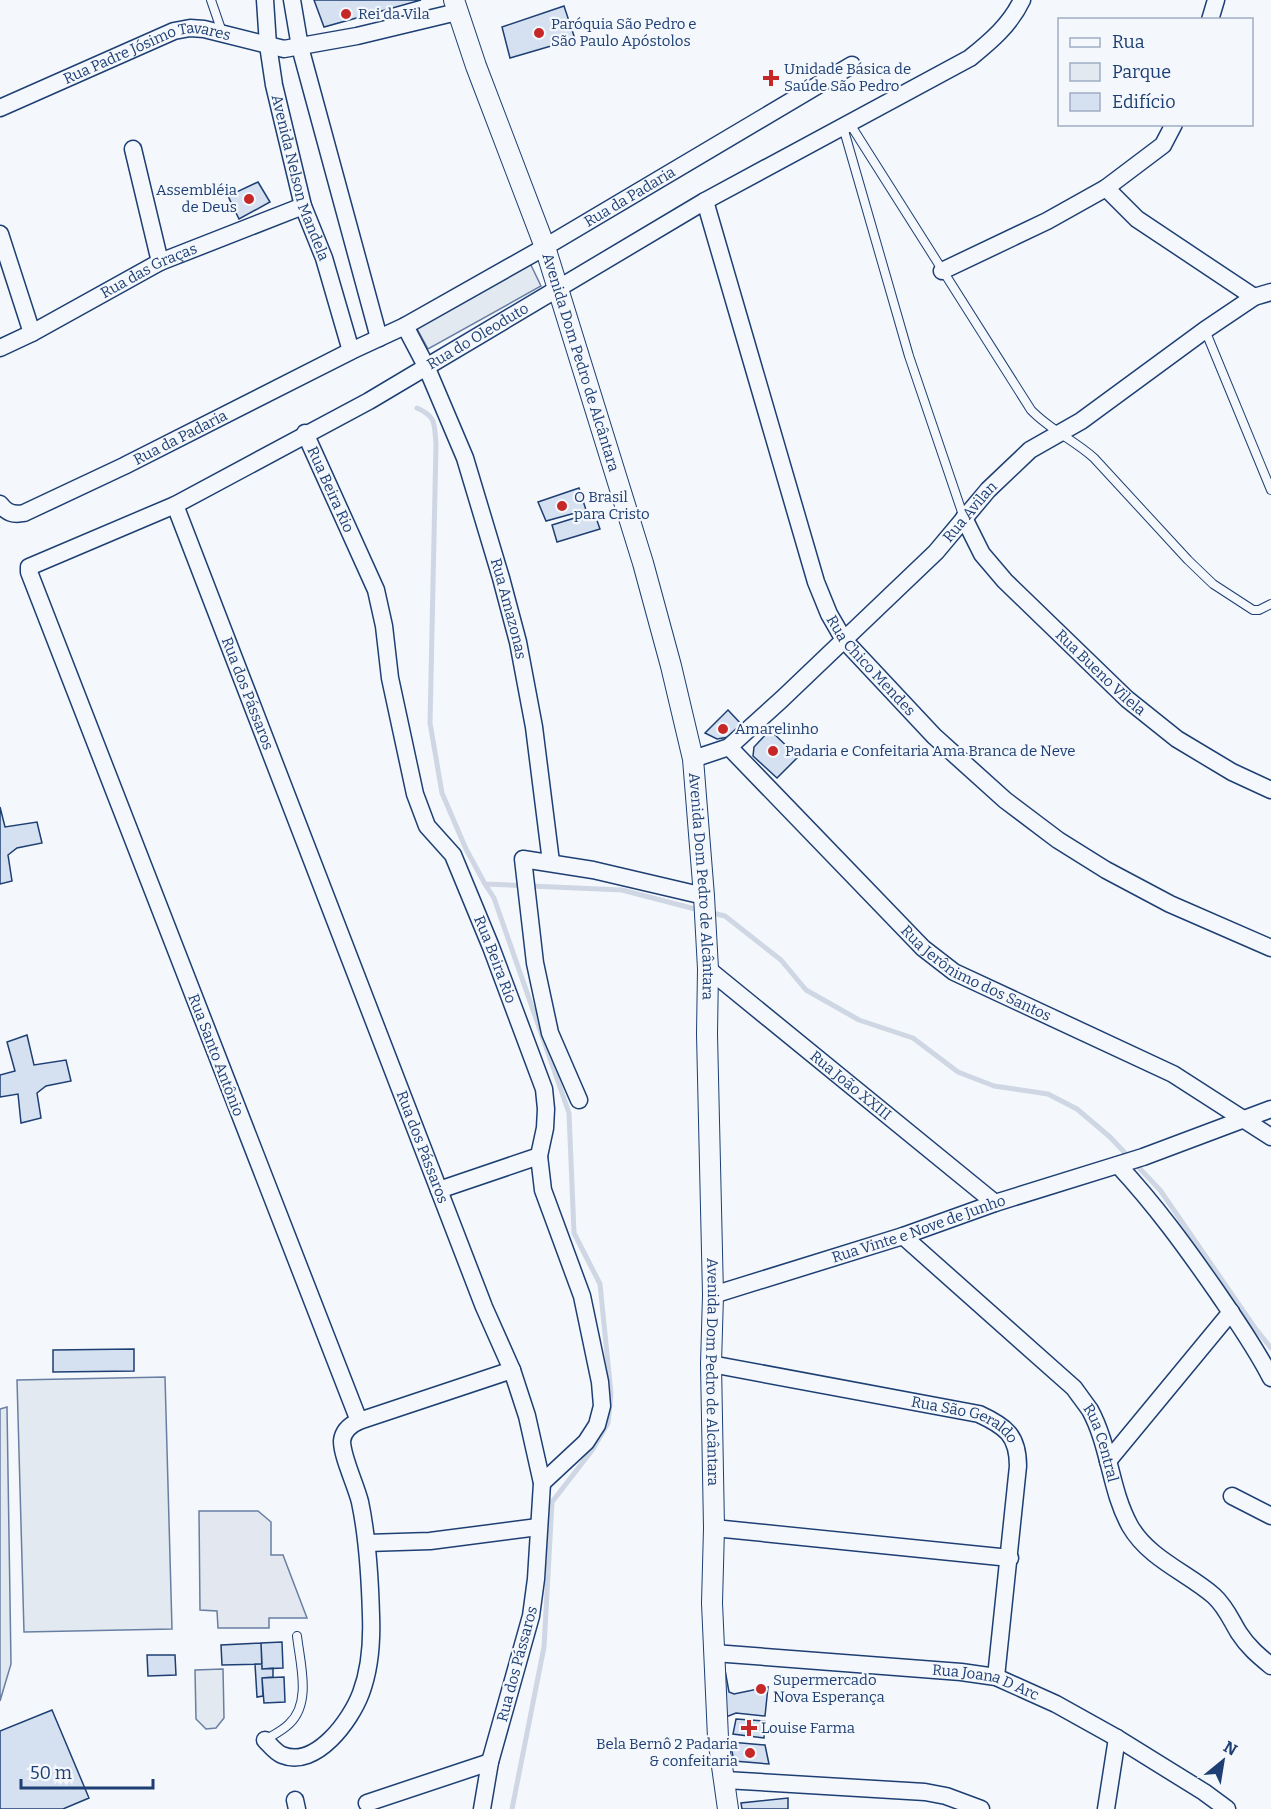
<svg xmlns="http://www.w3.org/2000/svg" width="1271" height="1809" font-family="Bitter,serif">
  <rect width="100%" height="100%" fill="#f4f7fb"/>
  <path fill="#e3e9f0" stroke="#687fa3" stroke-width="1.5" d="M529,261L541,286L428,349L415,325Z
    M165,1377L172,1629L24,1632L17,1380Z
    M7,1407L11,1664L0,1701V1409Z
    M223,1669L224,1718L216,1728L206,1729L196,1719L195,1670Z"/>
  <path fill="#e3e8f0" stroke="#687fa3" stroke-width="1.5" d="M199,1511H258L271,1522V1555H283L307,1618H269V1628H218L217,1611L200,1610Z"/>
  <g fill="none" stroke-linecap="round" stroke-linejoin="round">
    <path stroke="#cfd7e4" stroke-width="5" d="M417,408C437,417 434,424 436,444L430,723L442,793L466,849L485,884L494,898L569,1113L574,1233L600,1284L611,1394L608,1423L593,1449L552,1502L544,1647L512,1809
      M485,884L622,890L699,910
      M708,912L725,916L781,960L806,990L859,1020L913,1038L958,1072L994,1086L1048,1094L1077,1109L1110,1137L1160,1190L1255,1328L1271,1348"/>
  </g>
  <path fill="#d5e0f0" stroke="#1d3f73" stroke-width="1.5" d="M314,0H421L324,27Z
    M564,6L575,39L510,58L502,27Z
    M258,182L270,202L239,219L228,196Z
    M579,488L586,510L546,521L538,502Z
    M594,512L600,529L557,542L552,525Z
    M728,710L742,725L729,737L717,739L705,733Z
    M770,730L798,757L777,778L753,756L754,747Z
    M0,807L5,827L37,822L42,843L17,848L8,855L12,881L0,884Z
    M27,1035L34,1065L66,1060L71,1081L46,1086L37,1093L41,1118L21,1123L18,1094L0,1097V1075L15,1071L7,1042Z
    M134,1349V1371L53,1372V1350Z
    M282,1642L283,1668L262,1669L261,1643Z
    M261,1643L262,1664L222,1665L221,1645Z
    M147,1655H175L176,1675L148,1676Z
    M723,1659L729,1692L734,1694L768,1687L765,1716L736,1713L726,1717Z
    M255,1664H262V1669L273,1668V1677L262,1678L263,1696L257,1697Z
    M284,1677L285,1702L264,1703L262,1678Z
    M52,1710L89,1798L63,1809H0V1731Z
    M736,1719L765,1721L764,1738L733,1734Z
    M730,1742L765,1745L769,1764L734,1761Z
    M788,1798V1809H742L741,1803Z"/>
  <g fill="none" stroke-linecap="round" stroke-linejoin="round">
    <g stroke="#1d3f73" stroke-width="10">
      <path id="service" d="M211,0L222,32
        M850,124L1031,410C1050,430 1074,440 1094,458L1188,560L1213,584L1253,610H1259L1271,604
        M843,127L909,356L964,518
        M1205,330L1271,490
        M265,1740C273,1735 282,1731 289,1724C312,1703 300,1663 297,1636"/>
    </g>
    <g stroke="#1d3f73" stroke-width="19">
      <g id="minor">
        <path id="s1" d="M265,0L268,45L274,85L303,206L324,258L351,351"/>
        <path d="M292,0L300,47L379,338"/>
        <path d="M1210,20L1216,0"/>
        <path id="s2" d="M0,108L174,31L190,28L204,29L284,49L357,36L457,12"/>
        <path d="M133,149L160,262"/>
        <path d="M1106,188L1137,219L1254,297"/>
        <path id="s3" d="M705,201L816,582L829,614L844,640L934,736L1005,800L1058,840L1106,870L1170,904L1271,948"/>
        <path d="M0,234L32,333"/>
        <path d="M942,271L1047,221L1106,188L1163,145L1174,124"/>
        <path id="s4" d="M405,326L426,366L465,458L501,578L518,642L534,727L551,862"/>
        <path id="s5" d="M0,348L32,333L160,262L303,206"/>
        <path id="s6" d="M305,433L376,590L384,626L390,678L415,794L427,826L453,855L491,947L544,1089L546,1109L545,1128L539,1156L543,1190L582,1296L600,1382L602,1406L597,1425L586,1442L542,1483"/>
        <path id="s7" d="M0,504C7,513 13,515 24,513L124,466L351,351L405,326L545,247L852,65"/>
        <path id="s8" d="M175,505L484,1307L512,1370L527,1416L542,1483L536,1579L531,1616L490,1762L482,1809"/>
        <path id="s9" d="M964,518L982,554L1005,581L1127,699L1177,739L1232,772L1271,790"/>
        <path id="s10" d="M729,747L923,948L954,972L1173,1074L1271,1137"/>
        <path id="s11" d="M693,759L729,747L782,699L936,552L988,490L1030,450L1081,421L1205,330L1254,297L1271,292"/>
        <path id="s12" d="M708,969L995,1203"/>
        <path d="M579,1100L550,1033L535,963L523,859L593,870L704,896"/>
        <path d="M1118,1165C1156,1206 1185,1246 1217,1292C1236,1320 1256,1348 1271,1378"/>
        <path d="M439,1190L539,1156"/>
        <path id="s13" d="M903,1236L1074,1388C1079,1395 1085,1403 1090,1410C1110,1447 1110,1490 1130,1526C1149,1559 1188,1573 1214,1596C1226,1607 1231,1620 1239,1633C1248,1647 1259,1656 1271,1666"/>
        <path id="s14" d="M713,1295L903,1236L995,1203L1143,1157L1271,1109"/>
        <path id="s15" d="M711,1364L979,1414C1005,1426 1018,1435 1018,1466L996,1677"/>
        <path d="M359,1421L512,1370"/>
        <path d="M1108,1461L1231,1312"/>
        <path d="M1232,1496L1271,1516"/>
        <path d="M714,1528L1010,1558"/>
        <path d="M367,1543L430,1541L538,1527"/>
        <path id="s16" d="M714,1653L961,1672L996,1677L1056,1704L1117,1738L1204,1792L1227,1809"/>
        <path id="s17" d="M265,1740C270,1745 275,1752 282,1755C316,1769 351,1720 361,1693C370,1669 372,1642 371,1616C370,1578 368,1540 360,1502C356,1485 342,1457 342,1441C343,1431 350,1425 359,1421L29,572V567L175,505L369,401L705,201L970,58C991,41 1010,25 1022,0"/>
        <path d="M725,1780L925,1792L946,1796L981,1809"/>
        <path d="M295,1800L297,1809"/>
        <path d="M367,1803L490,1762"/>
        <path d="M1106,1809L1117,1738"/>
      </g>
    </g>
    <g stroke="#1d3f73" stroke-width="22">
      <g id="tertiary">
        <path id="s18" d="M454,0L476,66L545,247L643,563L671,666L693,759L704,896L708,969L707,1034L713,1295L711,1364L714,1528L712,1603L718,1738L728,1809"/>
      </g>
    </g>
    <use href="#service" stroke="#f4f7fb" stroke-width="8"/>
    <use href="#minor" stroke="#f4f7fb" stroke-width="16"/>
    <use href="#tertiary" stroke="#f4f7fb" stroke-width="20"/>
  </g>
  <g fill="#c62828" stroke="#f4f7fb" stroke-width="2">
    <circle cx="346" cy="14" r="6"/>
    <circle cx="539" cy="33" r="6"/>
    <path d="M768 69h6v6h6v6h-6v6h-6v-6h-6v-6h6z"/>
    <circle cx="249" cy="199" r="6"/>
    <circle cx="562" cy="506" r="6"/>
    <circle cx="723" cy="729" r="6"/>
    <circle cx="773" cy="751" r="6"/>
    <circle cx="761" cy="1689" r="6"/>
    <path d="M746 1719h6v6h6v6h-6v6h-6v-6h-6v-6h6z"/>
    <circle cx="750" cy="1753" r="6"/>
  </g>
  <g text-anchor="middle" stroke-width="4.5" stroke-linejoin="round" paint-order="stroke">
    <g font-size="15" fill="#1d3f73" stroke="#f4f7fb" text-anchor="start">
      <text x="358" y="19">Rei da Vila</text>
      <text x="551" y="29">Paróquia São Pedro e<tspan x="551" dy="17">São Paulo Apóstolos</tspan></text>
      <text x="784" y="74">Unidade Básica de<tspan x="784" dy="17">Saúde São Pedro</tspan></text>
      <text x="237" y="195" text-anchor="end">Assembléia<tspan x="237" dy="17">de Deus</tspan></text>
      <text x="574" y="502">O Brasil<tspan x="574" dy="17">para Cristo</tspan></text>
      <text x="735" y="734">Amarelinho</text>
      <text x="785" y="756">Padaria e Confeitaria Ama Branca de Neve</text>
      <text x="773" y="1685">Supermercado<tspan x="773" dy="17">Nova Esperança</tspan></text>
      <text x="761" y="1733">Louise Farma</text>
      <text x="738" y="1749" text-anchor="end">Bela Bernô 2 Padaria<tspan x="738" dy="17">&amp; confeitaria</tspan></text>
    </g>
    <g font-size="15" fill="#1d3f73" stroke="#f4f7fb">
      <text dy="5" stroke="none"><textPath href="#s2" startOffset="159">Rua Padre Jósimo Tavares</textPath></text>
      <text dy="5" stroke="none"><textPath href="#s1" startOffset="182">Avenida Nelson Mandela</textPath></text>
      <text dy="5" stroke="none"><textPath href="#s7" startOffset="711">Rua da Padaria</textPath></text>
      <text dy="5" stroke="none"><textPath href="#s5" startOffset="168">Rua das Graças</textPath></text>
      <text dy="5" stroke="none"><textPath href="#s17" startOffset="1838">Rua do Oleoduto</textPath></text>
      <text dy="5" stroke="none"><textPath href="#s18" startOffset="384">Avenida Dom Pedro de Alcântara</textPath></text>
      <text dy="5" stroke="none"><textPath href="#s7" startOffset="201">Rua da Padaria</textPath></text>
      <text dy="5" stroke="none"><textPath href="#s6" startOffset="62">Rua Beira Rio</textPath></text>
      <text dy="5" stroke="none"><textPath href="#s11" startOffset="375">Rua Avilan</textPath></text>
      <text dy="5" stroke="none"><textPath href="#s4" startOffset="302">Rua Amazonas</textPath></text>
      <text dy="5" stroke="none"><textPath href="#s3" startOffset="498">Rua Chico Mendes</textPath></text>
      <text dy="5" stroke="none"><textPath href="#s9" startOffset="208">Rua Bueno Vilela</textPath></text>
      <text dy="5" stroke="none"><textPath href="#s8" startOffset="202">Rua dos Pássaros</textPath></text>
      <text dy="5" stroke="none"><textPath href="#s18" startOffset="924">Avenida Dom Pedro de Alcântara</textPath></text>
      <text dy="5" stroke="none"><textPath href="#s6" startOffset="566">Rua Beira Rio</textPath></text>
      <text dy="5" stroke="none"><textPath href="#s10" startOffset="338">Rua Jerônimo dos Santos</textPath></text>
      <text transform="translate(216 1055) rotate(69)" y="5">Rua Santo Antônio</text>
      <text dy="5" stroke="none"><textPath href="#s12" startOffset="184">Rua João XXIII</textPath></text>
      <text dy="5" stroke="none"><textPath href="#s8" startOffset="688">Rua dos Pássaros</textPath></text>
      <text dy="5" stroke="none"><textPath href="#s14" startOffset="216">Rua Vinte e Nove de Junho</textPath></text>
      <text dy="5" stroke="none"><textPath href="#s18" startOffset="1410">Avenida Dom Pedro de Alcântara</textPath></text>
      <text dy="5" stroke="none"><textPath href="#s15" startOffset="261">Rua São Geraldo</textPath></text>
      <text dy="5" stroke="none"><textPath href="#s13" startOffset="291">Rua Central</textPath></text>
      <text transform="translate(517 1664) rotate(-75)" y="5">Rua dos Pássaros</text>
      <text dy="5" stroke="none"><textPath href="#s16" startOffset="274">Rua Joana D Arc</textPath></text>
    </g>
  </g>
  <rect x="1058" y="18" width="195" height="108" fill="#f4f7fb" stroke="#9eadc5" stroke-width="1.5"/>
  <rect x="1070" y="38" width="30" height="9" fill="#f4f7fb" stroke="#9eadc5" stroke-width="1.5"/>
  <text x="1112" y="48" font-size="18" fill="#1d3f73">Rua</text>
  <rect x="1070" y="63" width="30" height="18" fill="#e3e9f0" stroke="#9eadc5" stroke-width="1.5"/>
  <text x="1112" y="78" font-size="18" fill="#1d3f73">Parque</text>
  <rect x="1070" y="93" width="30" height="18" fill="#d5e0f0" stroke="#9eadc5" stroke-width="1.5"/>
  <text x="1112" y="108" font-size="18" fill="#1d3f73">Edifício</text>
  <g transform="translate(1223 1761) rotate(30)" stroke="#f4f7fb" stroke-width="4.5" paint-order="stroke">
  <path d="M0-4.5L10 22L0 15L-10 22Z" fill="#1d3f73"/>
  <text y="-9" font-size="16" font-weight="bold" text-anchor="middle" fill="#1d3f73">N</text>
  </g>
  <path d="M21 1779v9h132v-9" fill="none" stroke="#1d3f73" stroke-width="3"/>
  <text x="30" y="1779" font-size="18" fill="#1d3f73" stroke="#f4f7fb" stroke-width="4.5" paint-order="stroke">50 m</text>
</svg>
